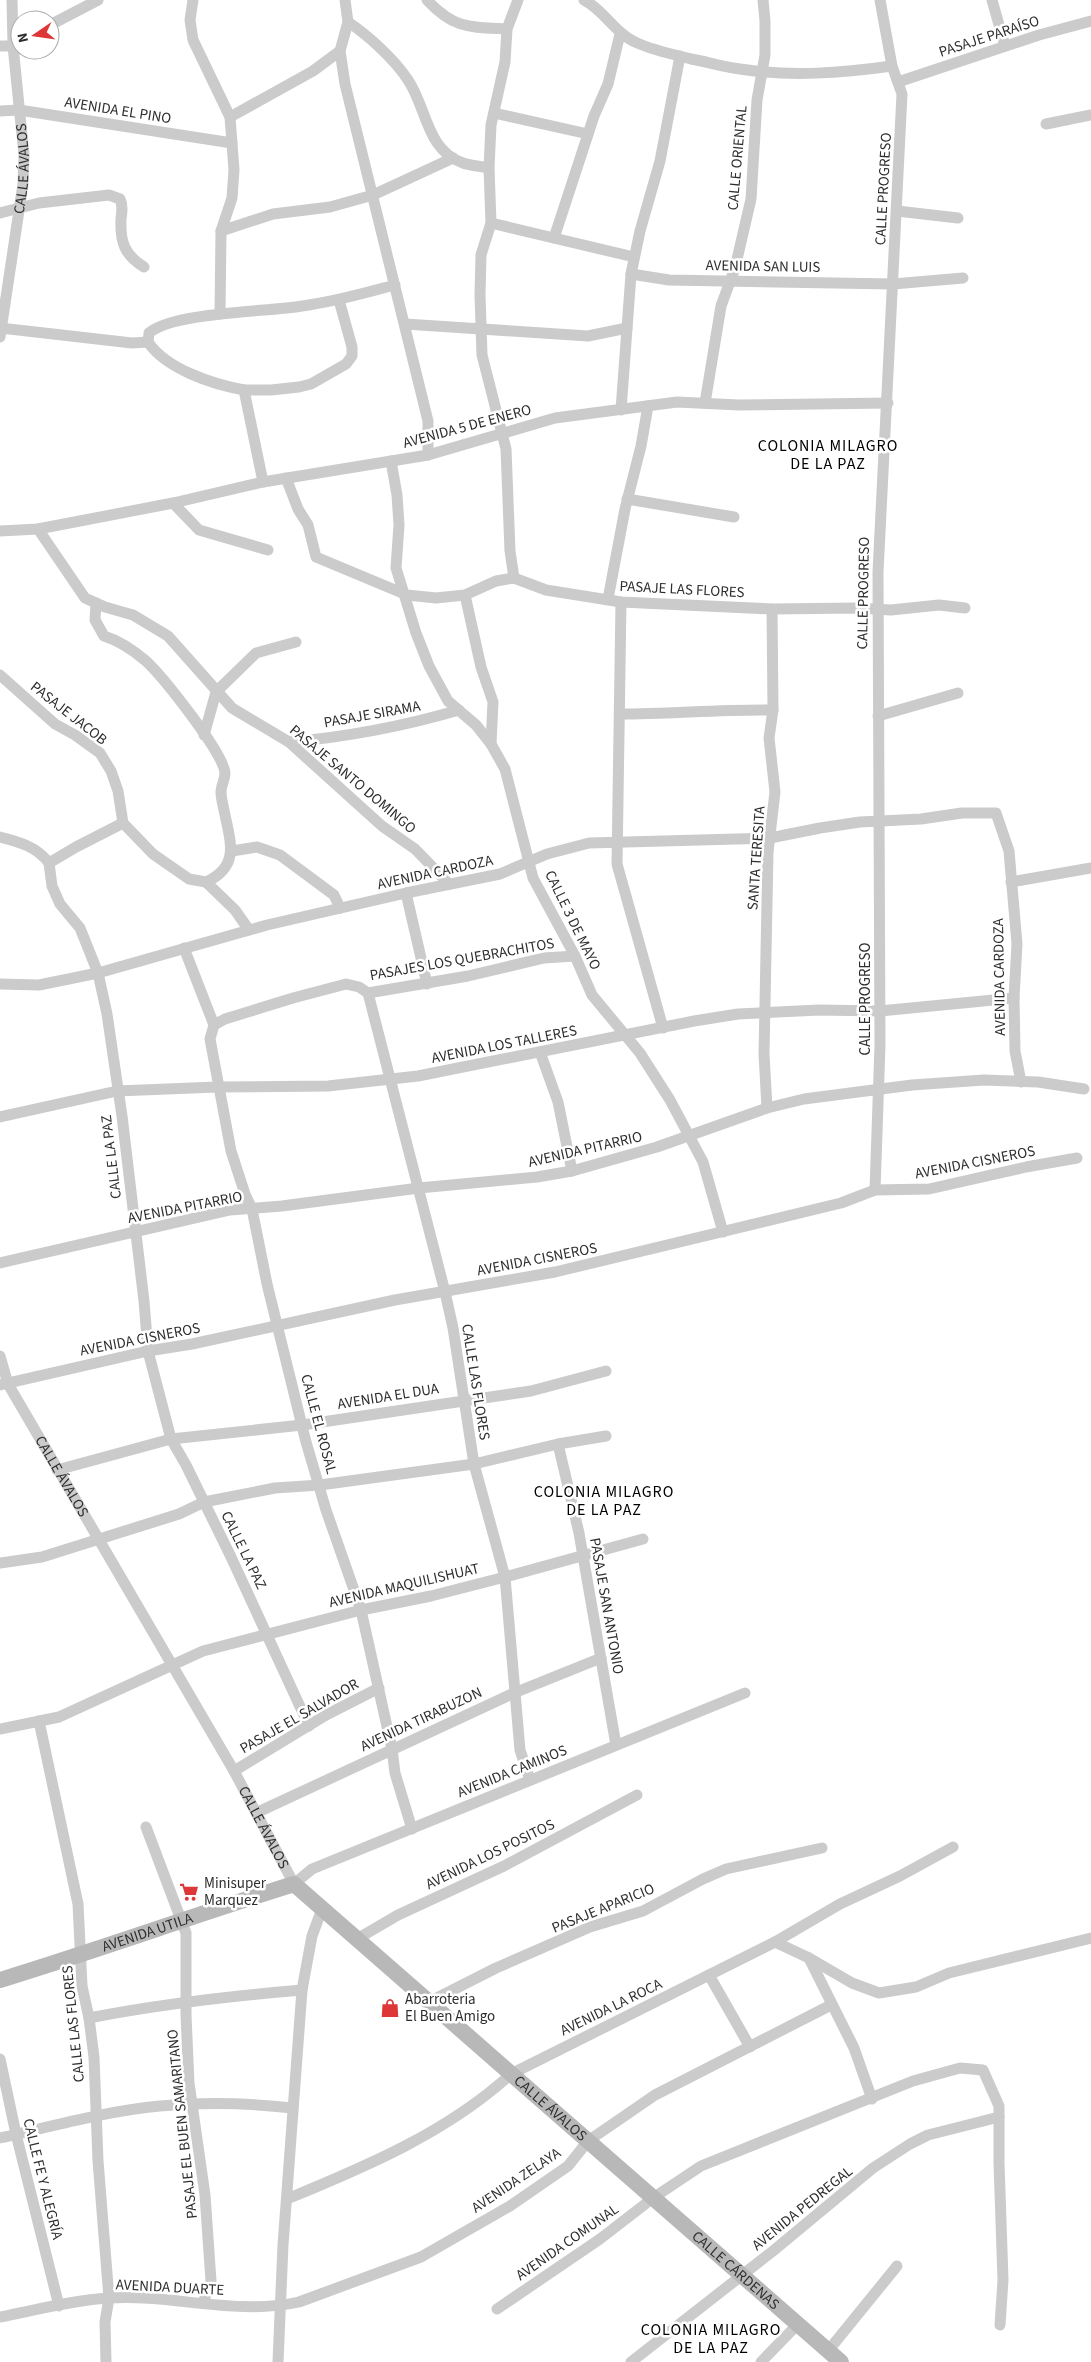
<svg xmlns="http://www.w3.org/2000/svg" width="1091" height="2362" font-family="'Source Sans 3',sans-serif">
  <rect width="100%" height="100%" fill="#fff"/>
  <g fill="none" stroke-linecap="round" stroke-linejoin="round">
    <g stroke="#cbcbcb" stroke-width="11">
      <path d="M193,0L190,20L193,40L230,117L234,170L232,198L221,231L220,314"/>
      <path d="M427,0C454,29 469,27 507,29"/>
      <path d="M584,0C604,10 613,31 633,41C650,50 673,54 691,59C708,62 724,67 740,69C791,77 842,73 892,66"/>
      <path d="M992,0L1005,46"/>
      <path d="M348,22C368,35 395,60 408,80C427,108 426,150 463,163C471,166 481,166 489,168"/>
      <path d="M50,25L98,0"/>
      <path d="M0,46H13L20,42"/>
      <path d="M340,51L345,84L428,421V455"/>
      <path d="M898,82L1039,35L1091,21"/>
      <path d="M0,111L19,110L232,143"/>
      <path d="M494,113L588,134"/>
      <path d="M230,117L313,71L340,51L348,22L345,0"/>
      <path d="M1046,124L1091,115"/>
      <path d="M897,211L958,218"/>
      <path d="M0,213L39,203L109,195L120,199C123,205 122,212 121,219C120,241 124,255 144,267"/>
      <path d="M491,223L634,257"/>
      <path d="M221,231L273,214L330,207L373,195L453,158"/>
      <path d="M554,238L594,116L608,84L620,34"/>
      <path d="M631,274L669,280L893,284L963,278"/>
      <path d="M405,324L588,336L627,328"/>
      <path d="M0,328L132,343L148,342"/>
      <path id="s1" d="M0,337L23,184L24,155L13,46L12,0"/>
      <path d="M148,342L149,333C173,312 267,312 302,306C334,302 364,293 395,285"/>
      <path d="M148,342C166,369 212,384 244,390L263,482"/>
      <path d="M244,390H271L299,387L311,384L346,364L352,356V347L339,300"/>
      <path d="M705,403L721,306L735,268L751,199L757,100L765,55V21L763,0"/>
      <path d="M621,410L631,274L640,231L660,161L680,56"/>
      <path d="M391,461L397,495L399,525L396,568L416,633L429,666L448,701L476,725L491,744"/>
      <path d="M286,478L298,509L308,525L316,557L407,595L436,598L465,595L496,581L514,578L546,590L621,602L772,609L857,608L891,610L939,605L965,608"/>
      <path d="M627,499L734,517"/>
      <path d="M173,503L199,530L268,550"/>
      <path d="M38,529L85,598L105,607L133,615L168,636L232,708L289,742L382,826L415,849L449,884"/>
      <path d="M0,531L38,529L173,503L263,482L428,455L555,418L677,402L739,405L888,403"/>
      <path d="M514,578L510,551L506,449L482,355L480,295L481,255L491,223L489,168L491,125L505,62L507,29L518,0"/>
      <path d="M465,595L481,667L493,702L491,744L505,769L533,878L575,956L592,995L640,1053L670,1100L703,1162L723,1232"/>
      <path d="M608,599L625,509L641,446L648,406"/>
      <path d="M621,602L617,864L663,1028"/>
      <path d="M96,603L95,620L104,636C120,641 133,650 146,661C163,677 223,752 225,773C225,779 221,786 221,792C221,798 223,805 224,810C230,841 241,866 206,882"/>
      <path d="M0,675L55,724L75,735L100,753L111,771L118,791L123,823L153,854L189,879L206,882"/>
      <path d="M620,714C671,714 722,709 773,710"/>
      <path d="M878,716L958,693"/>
      <path d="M204,735L216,692L256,653L296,642"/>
      <path d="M289,742C347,737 404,726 459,710"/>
      <path d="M123,823L76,847L49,863L52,886L60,904L80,928L98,973L107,1014L122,1116L144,1301L148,1351L171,1439L186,1465L231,1557L309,1726"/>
      <path d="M0,837C20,842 37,847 49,863"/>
      <path d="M232,851L257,847L280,855L334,895L340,908"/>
      <path d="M206,882L235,910L249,930"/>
      <path d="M1011,882L1091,868"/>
      <path d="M406,893L427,984"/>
      <path d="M184,948L214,1025"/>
      <path d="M0,984L39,985L98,973L267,925L406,893L500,874L547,854L589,843L770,838L820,828L860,822L921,819L962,813H996L1009,851L1017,944L1014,998L1015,1051L1021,1082"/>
      <path d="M368,993L445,1292L453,1328L474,1464L505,1577L520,1750L530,1780"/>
      <path d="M214,1025L210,1039L231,1151L245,1194L252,1209L267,1284L306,1442L326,1510L361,1610L392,1749L395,1773L412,1829"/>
      <path d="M214,1025L225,1019L293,998L346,984L359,987L368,993L468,976L544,958L575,956"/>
      <path d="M540,1052L558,1102L572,1171"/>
      <path d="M767,1108L764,1054L768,852L775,792L769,738L773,710L772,609"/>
      <path d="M0,1117L117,1091L217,1087L328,1086L418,1076L694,1021L738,1014L819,1010L880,1011L1014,998"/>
      <path d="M875,1190L880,1045L878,572L902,94L892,66L880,0"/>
      <path d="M0,1263L230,1210L282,1206L419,1188L537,1177L572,1171L657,1147L767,1108L804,1099L912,1085L984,1080L1038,1082L1084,1089"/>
      <path id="s2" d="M0,1356L8,1384L234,1771L294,1884L312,1869L745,1693"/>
      <path d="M0,1385L148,1351L192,1344L395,1300L555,1272L841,1203L875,1190L929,1189L1026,1167L1077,1158"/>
      <path d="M558,1444L579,1533L616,1745"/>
      <path d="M57,1470L171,1439L302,1425L531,1391L606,1371"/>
      <path d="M0,1563L42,1557L179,1514L204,1502L275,1488L320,1485L474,1464L558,1444L606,1436"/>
      <path d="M39,1721L78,1904L82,1986L89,2018L94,2057L98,2161L109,2298L105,2322L106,2362"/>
      <path d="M0,1729L59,1717L203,1651L361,1610L431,1596L505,1577L643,1539"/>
      <path d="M234,1771L326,1715L379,1688"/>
      <path d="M256,1813L514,1693L601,1658"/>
      <path d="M146,1827L186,1933V2015L189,2083L205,2195L211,2281L203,2303"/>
      <path d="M357,1939L398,1915L504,1866L637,1795"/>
      <path d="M775,1942L809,1958L852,1983L879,1993L916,1987L949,1973L1091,1938"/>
      <path d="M809,1958L854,2048L872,2099"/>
      <path d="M709,1975L750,2047"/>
      <path d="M429,2002L496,1968L590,1927L643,1911L703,1879L726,1869L822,1848"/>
      <path d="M89,2018C160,2004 230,1996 302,1990"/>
      <path d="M0,2059L16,2134L59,2306"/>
      <path d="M0,2138C53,2126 106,2111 160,2106C205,2102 249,2103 293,2108"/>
      <path d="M287,2199C365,2167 448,2132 511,2074L775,1942L840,1904L900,1876L953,1847"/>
      <path d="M497,2309L600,2239L653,2198L701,2166L913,2081L960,2068L983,2070L999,2106V2163L1003,2280L1000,2325"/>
      <path d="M0,2317C36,2310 73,2300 109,2298C172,2294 236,2316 299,2302L421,2257L510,2206L568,2166L588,2141L655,2095L831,2005"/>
      <path d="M828,2351L897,2266"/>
      <path d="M278,2362L283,2245L302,1990L312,1936L322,1909"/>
      <path d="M631,2362L773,2251L873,2168L910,2144L928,2135L999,2117"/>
      <path d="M761,2362L798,2324"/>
    </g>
    <path stroke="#b8b8b8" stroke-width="16" id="s3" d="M0,1980C98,1950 195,1915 294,1884L841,2362"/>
  </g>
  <defs>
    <g id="supermarket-bare" transform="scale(1.5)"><path d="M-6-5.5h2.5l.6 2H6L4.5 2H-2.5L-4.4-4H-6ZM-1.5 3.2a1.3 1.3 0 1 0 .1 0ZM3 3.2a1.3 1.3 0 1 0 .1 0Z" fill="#dd3737" stroke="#fff" stroke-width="2.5" paint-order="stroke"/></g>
    <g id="shop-bare" transform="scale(1.5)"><path d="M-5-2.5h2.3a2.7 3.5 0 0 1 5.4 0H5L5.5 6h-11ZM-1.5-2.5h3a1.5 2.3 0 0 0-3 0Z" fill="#dd3737" stroke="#fff" stroke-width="2.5" paint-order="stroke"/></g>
  </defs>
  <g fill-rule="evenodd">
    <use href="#supermarket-bare" x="189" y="1892"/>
    <use href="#shop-bare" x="390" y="2008"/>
  </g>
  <g text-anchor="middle" stroke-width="5" stroke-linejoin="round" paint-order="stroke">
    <g font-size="15" fill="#2e2e2e" stroke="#fff">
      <text transform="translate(989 36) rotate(-18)" y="5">PASAJE PARAÍSO</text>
      <text transform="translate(118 110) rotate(9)" y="5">AVENIDA EL PINO</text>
      <text transform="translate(737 158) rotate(-85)" y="5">CALLE ORIENTAL</text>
      <text dy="5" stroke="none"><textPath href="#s1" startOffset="170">CALLE ÁVALOS</textPath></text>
      <text transform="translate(883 189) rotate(-87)" y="5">CALLE PROGRESO</text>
      <text transform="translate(763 266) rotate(1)" y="5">AVENIDA SAN LUIS</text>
      <text transform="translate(467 426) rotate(-15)" y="5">AVENIDA 5 DE ENERO</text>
      <text transform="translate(682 589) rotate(3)" y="5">PASAJE LAS FLORES</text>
      <text transform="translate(863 593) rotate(-89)" y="5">CALLE PROGRESO</text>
      <text transform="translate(69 713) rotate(38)" y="5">PASAJE JACOB</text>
      <text transform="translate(372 714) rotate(-10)" y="5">PASAJE SIRAMA</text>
      <text transform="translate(353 779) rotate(40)" y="5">PASAJE SANTO DOMINGO</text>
      <text transform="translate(756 858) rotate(-86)" y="5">SANTA TERESITA</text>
      <text transform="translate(435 872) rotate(-12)" y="5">AVENIDA CARDOZA</text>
      <text transform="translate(573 920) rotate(64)" y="5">CALLE 3 DE MAYO</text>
      <text transform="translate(462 959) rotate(-10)" y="5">PASAJES LOS QUEBRACHITOS</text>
      <text transform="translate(999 977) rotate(-91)" y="5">AVENIDA CARDOZA</text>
      <text transform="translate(865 999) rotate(-90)" y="5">CALLE PROGRESO</text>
      <text transform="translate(504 1044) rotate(-11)" y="5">AVENIDA LOS TALLERES</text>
      <text transform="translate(585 1149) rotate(-13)" y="5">AVENIDA PITARRIO</text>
      <text transform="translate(111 1157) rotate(-97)" y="5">CALLE LA PAZ</text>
      <text transform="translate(975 1162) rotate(-11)" y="5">AVENIDA CISNEROS</text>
      <text transform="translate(185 1207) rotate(-11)" y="5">AVENIDA PITARRIO</text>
      <text transform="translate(537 1259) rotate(-11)" y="5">AVENIDA CISNEROS</text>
      <text transform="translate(140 1339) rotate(-11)" y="5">AVENIDA CISNEROS</text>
      <text transform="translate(476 1382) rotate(81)" y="5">CALLE LAS FLORES</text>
      <text transform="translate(388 1396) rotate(-9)" y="5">AVENIDA EL DUA</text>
      <text transform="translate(319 1424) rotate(75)" y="5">CALLE EL ROSAL</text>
      <text dy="5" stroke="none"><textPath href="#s2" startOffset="136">CALLE ÁVALOS</textPath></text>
      <text transform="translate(244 1550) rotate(64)" y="5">CALLE LA PAZ</text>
      <text transform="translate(404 1585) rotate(-13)" y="5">AVENIDA MAQUILISHUAT</text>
      <text transform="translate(607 1606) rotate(80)" y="5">PASAJE SAN ANTONIO</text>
      <text transform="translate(299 1716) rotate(-30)" y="5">PASAJE EL SALVADOR</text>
      <text transform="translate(421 1719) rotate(-25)" y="5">AVENIDA TIRABUZON</text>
      <text transform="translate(512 1771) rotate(-22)" y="5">AVENIDA CAMINOS</text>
      <text dy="5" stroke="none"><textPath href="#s2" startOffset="541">CALLE ÁVALOS</textPath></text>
      <text transform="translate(490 1854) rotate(-26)" y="5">AVENIDA LOS POSITOS</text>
      <text transform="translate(603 1908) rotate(-22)" y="5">PASAJE APARICIO</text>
      <text dy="5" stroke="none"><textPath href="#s3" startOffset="155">AVENIDA UTILA</textPath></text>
      <text transform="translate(611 2007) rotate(-26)" y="5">AVENIDA LA ROCA</text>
      <text transform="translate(73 2024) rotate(-96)" y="5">CALLE LAS FLORES</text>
      <text dy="5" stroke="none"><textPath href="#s3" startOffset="650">CALLE ÁVALOS</textPath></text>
      <text transform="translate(182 2124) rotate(-96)" y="5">PASAJE EL BUEN SAMARITANO</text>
      <text transform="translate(43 2179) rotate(76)" y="5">CALLE FE Y ALEGRÍA</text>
      <text transform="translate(516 2180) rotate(-34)" y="5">AVENIDA ZELAYA</text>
      <text transform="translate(802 2208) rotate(-39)" y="5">AVENIDA PEDREGAL</text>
      <text transform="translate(567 2242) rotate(-35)" y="5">AVENIDA COMUNAL</text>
      <text dy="5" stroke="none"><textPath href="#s3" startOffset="896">CALLE CÁRDENAS</textPath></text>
      <text transform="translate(170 2287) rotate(3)" y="5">AVENIDA DUARTE</text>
    </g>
    <g font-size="15" fill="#2e2e2e" stroke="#fff" text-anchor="start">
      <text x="204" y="1888">Minisuper<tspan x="204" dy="17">Marquez</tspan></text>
      <text x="405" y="2004">Abarroteria<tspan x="405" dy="17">El Buen Amigo</tspan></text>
    </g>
    <g font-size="16" letter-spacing="1" fill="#000" stroke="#fff">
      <text x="828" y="451">COLONIA MILAGRO<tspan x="828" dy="18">DE LA PAZ</tspan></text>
      <text x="604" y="1497">COLONIA MILAGRO<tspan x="604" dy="18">DE LA PAZ</tspan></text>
      <text x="711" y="2335">COLONIA MILAGRO<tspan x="711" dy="18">DE LA PAZ</tspan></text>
    </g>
  </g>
  <g transform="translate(35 35) rotate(257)"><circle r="24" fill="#ffffff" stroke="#ababab"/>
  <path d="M0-4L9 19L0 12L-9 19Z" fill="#dd3737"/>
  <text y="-8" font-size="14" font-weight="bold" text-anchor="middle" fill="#2e2e2e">N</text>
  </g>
</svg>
